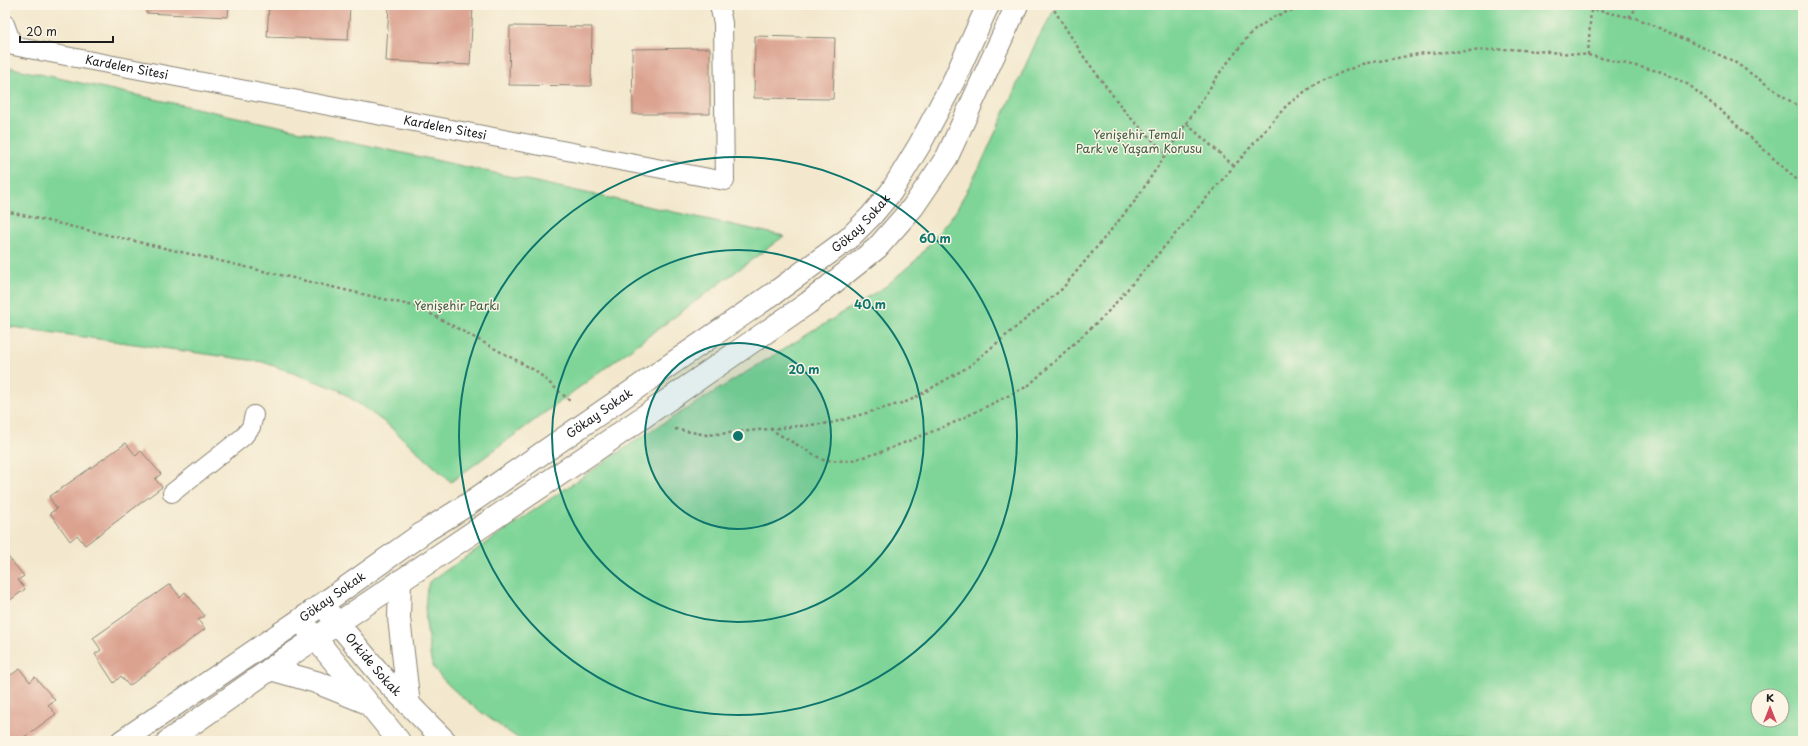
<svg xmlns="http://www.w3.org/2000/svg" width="1808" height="746" font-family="'Playpen Sans',sans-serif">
  <rect width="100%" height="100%" fill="#fcf5e5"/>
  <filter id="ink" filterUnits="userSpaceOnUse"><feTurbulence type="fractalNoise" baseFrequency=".025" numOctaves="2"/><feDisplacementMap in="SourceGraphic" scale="8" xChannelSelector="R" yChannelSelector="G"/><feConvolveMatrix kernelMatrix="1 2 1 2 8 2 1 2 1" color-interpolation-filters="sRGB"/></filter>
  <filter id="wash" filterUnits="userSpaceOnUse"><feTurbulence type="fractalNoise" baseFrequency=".012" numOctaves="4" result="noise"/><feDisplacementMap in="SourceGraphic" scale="16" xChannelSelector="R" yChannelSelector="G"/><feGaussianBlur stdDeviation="0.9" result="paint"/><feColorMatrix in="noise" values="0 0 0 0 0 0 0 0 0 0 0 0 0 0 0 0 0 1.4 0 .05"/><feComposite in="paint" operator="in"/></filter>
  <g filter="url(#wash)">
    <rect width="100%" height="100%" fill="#f3e8cd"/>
    <path fill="#7fd598" stroke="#4e785a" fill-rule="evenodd" d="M1057,5H1803V739L1775,741H522C500,726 442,687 432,664C429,654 429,641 427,631C425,614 424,599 429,582L638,439L886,286L917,259L956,211L981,164L1037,40ZM1758,696H1782V720H1758Z
      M5,67L12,68L784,236L451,482L387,424L339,390L263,362L5,326Z"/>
    <g id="blocks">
      <path fill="#dba290" d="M146,5H229L228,17L146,13Z
        M269,5H350L348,40L267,37Z
        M389,5H473L470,65L386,61Z
        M510,26L592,27L591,86L509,85Z
        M755,36L835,38L833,99L754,98Z
        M710,48V114H633L632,49Z
        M126,443L136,456L141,451L161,474L155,479L162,487L85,545L77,535L70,541L50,513L57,509L49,497Z
        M5,553L24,576L18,580L25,589L5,604Z
        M170,584L180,597L185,592L205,616L198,620L205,629L129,686L121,676L114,683L95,654L101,650L93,638Z
        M20,669L30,682L35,677L55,700L48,705L56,714L19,741H5V679Z"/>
    </g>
  </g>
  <g filter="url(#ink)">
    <use href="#blocks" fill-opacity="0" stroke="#888274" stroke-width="1"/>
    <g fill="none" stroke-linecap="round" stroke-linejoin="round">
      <g stroke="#888274" stroke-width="20">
        <g id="service">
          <path id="s1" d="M5,24L13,46L725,181L723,23L719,5"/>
          <path d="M172,493L243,437L251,427L254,415"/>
        </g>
      </g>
      <g stroke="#888274" stroke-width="24">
        <g id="minor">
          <path d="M400,581L399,618L409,705"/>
          <path id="s2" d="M329,613L386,681L445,741"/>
          <path d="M306,627L399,741"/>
          <path d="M270,669L316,682L363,701"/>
          <path id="s3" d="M122,741L300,620L427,530L464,507L777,291L848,239L871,216L891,192L920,144L954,80L988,5"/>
          <path d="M168,741L292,654L600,447L808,303L877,248L913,207L947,157L1017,5"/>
        </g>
      </g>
      <g stroke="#888274" stroke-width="24">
        <path id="tertiary" d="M987,5L988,6"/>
      </g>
      <path stroke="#888274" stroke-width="2.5" stroke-dasharray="3 3" stroke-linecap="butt" d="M1051,5L1084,57L1126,113L1166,154
        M1571,5L1639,19L1733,61L1803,110
        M1629,17L1639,5
        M1588,55L1591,9
        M1187,124L1234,166
        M5,211L418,307L536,371L570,401
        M675,429L707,435L831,423L909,401L968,367L1062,289L1135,201L1221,71L1251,33L1273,17L1301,7L1318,5
        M770,429L823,460L849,461L881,452L951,424L1028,386L1106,314L1287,105L1315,84L1362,64L1425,53L1510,49L1588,55L1662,72L1689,85L1721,111L1803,185"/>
      <use href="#service" stroke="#fff" stroke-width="18"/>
      <use href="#minor" stroke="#fff" stroke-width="22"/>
      <use href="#tertiary" stroke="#fff" stroke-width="22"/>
    </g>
  </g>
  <circle cx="738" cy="436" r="93" fill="#0f766e" fill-opacity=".12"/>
  <g fill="none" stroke="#0f766e" stroke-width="2">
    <circle cx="738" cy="436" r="93"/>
    <circle cx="738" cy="436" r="186"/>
    <circle cx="738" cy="436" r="279"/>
  </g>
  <g text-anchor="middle" stroke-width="3" stroke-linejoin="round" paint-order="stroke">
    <g font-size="12" fill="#1c1c1c" stroke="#fcf5e5">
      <text dy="4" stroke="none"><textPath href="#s1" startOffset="139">Kardelen Sitesi</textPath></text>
      <text dy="4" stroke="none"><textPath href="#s1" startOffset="463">Kardelen Sitesi</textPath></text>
      <text dy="4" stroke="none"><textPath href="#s3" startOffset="903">Gökay Sokak</textPath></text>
      <text dy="4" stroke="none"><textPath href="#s3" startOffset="579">Gökay Sokak</textPath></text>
      <text dy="4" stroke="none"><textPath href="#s3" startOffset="255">Gökay Sokak</textPath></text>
      <text dy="4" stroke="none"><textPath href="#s2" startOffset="68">Orkide Sokak</textPath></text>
    </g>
    <g font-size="12" fill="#3f5d47" stroke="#fcf5e5">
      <text x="1139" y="139">Yenişehir Temalı<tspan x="1139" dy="14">Park ve Yaşam Korusu</tspan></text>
      <text x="457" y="310">Yenişehir Parkı</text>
    </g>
  </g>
  <circle cx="738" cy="436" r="6" fill="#0f766e" stroke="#fcf5e5" stroke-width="2"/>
  <g font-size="12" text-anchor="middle" font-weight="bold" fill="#0f766e" stroke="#fcf5e5" stroke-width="3" stroke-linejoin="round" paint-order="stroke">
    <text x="935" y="243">60 m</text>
    <text x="870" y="309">40 m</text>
    <text x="804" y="374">20 m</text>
  </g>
  <rect width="1808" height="746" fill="none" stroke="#fcf5e5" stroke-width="20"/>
  <g transform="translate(1770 708)"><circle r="19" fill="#fcf5e5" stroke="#a29e95"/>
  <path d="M0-3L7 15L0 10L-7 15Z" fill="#d1495b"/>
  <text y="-6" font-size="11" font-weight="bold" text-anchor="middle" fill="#1c1c1c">K</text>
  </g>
  <path d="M20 36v6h93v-6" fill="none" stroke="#1c1c1c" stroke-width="2"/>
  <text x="26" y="36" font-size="12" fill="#1c1c1c" stroke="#fcf5e5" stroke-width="3" paint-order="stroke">20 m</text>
</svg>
